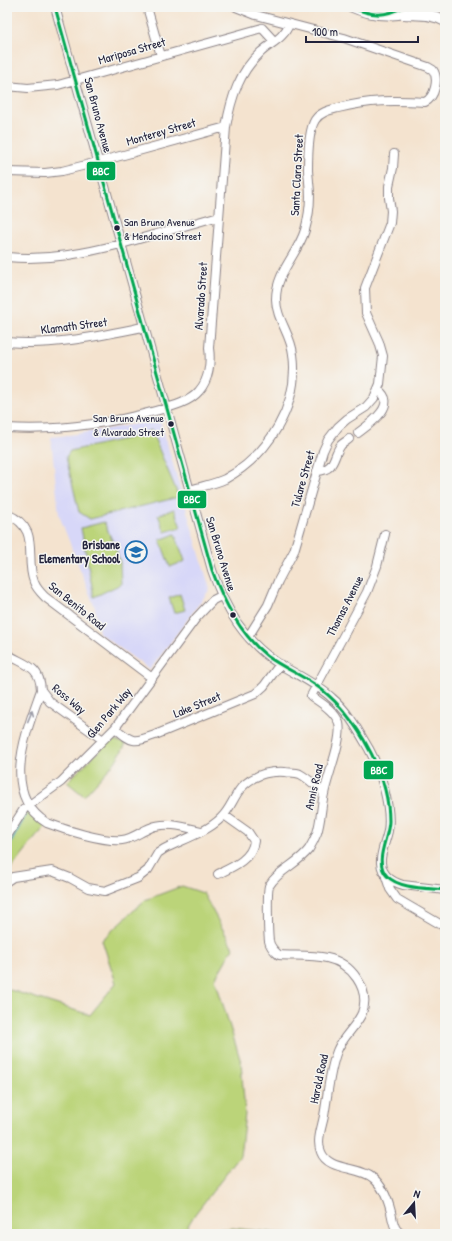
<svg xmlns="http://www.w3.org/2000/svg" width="452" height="1241" font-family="'Patrick Hand',sans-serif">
  <rect width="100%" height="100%" fill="#f6f6f2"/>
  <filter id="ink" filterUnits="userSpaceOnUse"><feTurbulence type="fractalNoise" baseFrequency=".025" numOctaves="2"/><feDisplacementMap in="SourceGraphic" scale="8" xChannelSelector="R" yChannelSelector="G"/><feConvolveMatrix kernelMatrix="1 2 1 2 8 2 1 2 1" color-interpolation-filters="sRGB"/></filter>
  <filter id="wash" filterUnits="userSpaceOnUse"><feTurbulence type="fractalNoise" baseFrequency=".012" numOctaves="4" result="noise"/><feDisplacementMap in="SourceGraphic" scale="16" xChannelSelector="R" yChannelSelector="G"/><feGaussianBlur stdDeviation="0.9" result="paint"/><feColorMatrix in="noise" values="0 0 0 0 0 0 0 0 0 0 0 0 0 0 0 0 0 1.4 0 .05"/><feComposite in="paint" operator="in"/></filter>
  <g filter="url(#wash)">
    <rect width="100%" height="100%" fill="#f4e3cf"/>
    <path fill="#d7d7f8" d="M160,420L210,589L150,670L99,633L95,608L59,515L51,437L70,435Z"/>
    <path fill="#bbd479" stroke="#6e7b5a" d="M151,430L179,497L90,519L79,512L66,457L70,451L129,438Z
      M174,509L181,527L165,532L158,515Z
      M104,522L116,549L120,562L121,584L94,597L81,528Z
      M175,534L185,561L170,567L160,540Z
      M180,594L185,610L174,613L169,598Z
      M111,739L126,744L115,762L84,796L67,782Z
      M26,811L46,826L36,837L7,874V842Z
      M182,886L203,893L233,948L215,979L241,1062L245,1114L240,1156L195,1214L184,1232L232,1228L288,1234H7V989L90,1015L116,983L102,940L145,900Z"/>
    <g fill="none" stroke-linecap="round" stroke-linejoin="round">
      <path stroke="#4fa4cb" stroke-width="2" d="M7,848L9,846L25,816"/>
    </g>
  </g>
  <g filter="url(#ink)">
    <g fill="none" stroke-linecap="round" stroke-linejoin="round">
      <g stroke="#8b8285" stroke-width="10">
        <path id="minor" d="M55,7L212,570C225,609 244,641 279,664C297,675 317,684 332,698C348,711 359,732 369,749C380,769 392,808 388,831C386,841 380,853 381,863C382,875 392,882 403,885L445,890
          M147,7L161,56
          M350,7C374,18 401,19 426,7
          M262,28L274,41
          M7,86L28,88L58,85L262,28
          M7,172L45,173L62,171L98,162L226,127
          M7,257C47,261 86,253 125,243C156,234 188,225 219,216
          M7,342C54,346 98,336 143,327
          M7,428C57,431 107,424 155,411C170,407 189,403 199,391C209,380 211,362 209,348L226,127C231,98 239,72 261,52C271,43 285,37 289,24
          M358,433C370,424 399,404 378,390
          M317,471C336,470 332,457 341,445C343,443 347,441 349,439
          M190,490C202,486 214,484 225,479C269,455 300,404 293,354C291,334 276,319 276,299C276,272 298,254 305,230C309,216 311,197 309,182C309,178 308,174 308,170C308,157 308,131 315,120C320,112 330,110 338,108C370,100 393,100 425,102C435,97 439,79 433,70L428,67L344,38L256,15L236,7
          M7,514C42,529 24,556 34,582C36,588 41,593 45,597L152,678
          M385,534L377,566L367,592L311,696C321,703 335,711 339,723C343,739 327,777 324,794C321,807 321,821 317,833C315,838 312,844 309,849C298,864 278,870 269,886C267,891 268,934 269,941C270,947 274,951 279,955C295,956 312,955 327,958C351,963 371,989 362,1013C356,1027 343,1036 337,1051C329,1072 328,1094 324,1116C322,1127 316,1141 321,1152C328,1171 359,1166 373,1178C383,1186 388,1200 391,1212C392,1217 393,1223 395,1227C396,1230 399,1232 401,1234
          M248,637L268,605L278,581L294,551L323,451L328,440L338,427L347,419L366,407L374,398L380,384L383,356L379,342L366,313L365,288L390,223L391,211L389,198V186L393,168L394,154
          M7,654C24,665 40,665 41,690C26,733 0,794 47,823C65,830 104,842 122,840C132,839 140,832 150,828C165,821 185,827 201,831
          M41,690L50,702L103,740
          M115,728C133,743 133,743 155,735L255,694L264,686L280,664
          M7,836L24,809L61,782L115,728L196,618L213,600L221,596
          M218,874C233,867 252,859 254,841L248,832L224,815
          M386,877L390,889L397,899L445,927
          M7,881L13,877L52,871L70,878L88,888L105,891L138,878L148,870L158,853L164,849C182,840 207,832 221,818C230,810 233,798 241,788C253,775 267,771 285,772C289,773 295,772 300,774C309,779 316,786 324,793"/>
      </g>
      <g stroke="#8b8285" stroke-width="12">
        <path id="major" d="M397,10L403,7
          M403,14C418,15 432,13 445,21"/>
      </g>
      <use href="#minor" stroke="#fff" stroke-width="8"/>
      <use href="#major" stroke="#fff" stroke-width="10"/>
      <g stroke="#f6f6f2" stroke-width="6">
        <path id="bus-1" d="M55,7L212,570C224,603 240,634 267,656C282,667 299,674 314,684C336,699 351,718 364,740C378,764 389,793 389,821C389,838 373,861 387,876C399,889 428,888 445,890
          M350,7C371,15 383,18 403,7"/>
      </g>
      <use href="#bus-1" stroke="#00a651" stroke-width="3"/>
    </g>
    <defs><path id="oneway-shaft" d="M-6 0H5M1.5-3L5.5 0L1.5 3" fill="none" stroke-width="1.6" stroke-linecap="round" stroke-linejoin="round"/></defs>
    <use stroke="#9c9ca7" href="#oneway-shaft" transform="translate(30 716) rotate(-68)"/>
  </g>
  <defs>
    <g id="school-ring" transform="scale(1.15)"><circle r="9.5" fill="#f6f6f2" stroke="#1f6fb2" stroke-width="1.5"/><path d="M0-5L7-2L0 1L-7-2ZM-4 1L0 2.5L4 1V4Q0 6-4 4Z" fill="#1f6fb2"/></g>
  </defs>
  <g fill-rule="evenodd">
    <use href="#school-ring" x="136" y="552"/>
  </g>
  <g fill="#22223b" stroke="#f6f6f2" stroke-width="1.5">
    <circle cx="117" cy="228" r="3.5"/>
    <circle cx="171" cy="424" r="3.5"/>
    <circle cx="233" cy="615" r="3.5"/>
  </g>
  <g text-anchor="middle" stroke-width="3" stroke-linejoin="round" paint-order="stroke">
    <g font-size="11" fill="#22223b" stroke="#f6f6f2" text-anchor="start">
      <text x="124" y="226">San Bruno Avenue<tspan x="124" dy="14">&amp; Mendocino Street</tspan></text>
      <text x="164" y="422" text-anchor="end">San Bruno Avenue<tspan x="164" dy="14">&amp; Alvarado Street</tspan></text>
    </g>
    <g font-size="12" fill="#22223b" stroke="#f6f6f2">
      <text transform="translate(132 51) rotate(-16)" y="4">Mariposa Street</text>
      <text transform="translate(98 115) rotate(75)" y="4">San Bruno Avenue</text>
      <text transform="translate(161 132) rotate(-16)" y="4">Monterey Street</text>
      <text transform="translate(297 175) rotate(-87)" y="4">Santa Clara Street</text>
      <text transform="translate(201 296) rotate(-86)" y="4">Alvarado Street</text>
      <text transform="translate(74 326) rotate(-7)" y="4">Klamath Street</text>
      <text transform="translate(303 479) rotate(-74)" y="4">Tulare Street</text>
      <text transform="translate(221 554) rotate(73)" y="4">San Bruno Avenue</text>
      <text transform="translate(77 606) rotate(39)" y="4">San Benito Road</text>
      <text transform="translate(345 606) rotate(-63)" y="4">Thomas Avenue</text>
      <text transform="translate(69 699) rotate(40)" y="4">Ross Way</text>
      <text transform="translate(197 705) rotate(-22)" y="4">Lake Street</text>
      <text transform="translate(109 713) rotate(-50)" y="4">Glen Park Way</text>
      <text transform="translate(314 787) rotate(-77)" y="4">Annis Road</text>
      <text transform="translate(319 1079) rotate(-78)" y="4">Harold Road</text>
    </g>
    <g font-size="12" font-weight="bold" fill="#22223b" stroke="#f6f6f2" text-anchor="end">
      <text x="120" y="549">Brisbane<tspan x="120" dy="14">Elementary School</tspan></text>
    </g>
  </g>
  <g stroke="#f6f6f2" stroke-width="1.5">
    <rect x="86" y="161" width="30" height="20" rx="4" fill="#00a651"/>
    <rect x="177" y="490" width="30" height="19" rx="4" fill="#00a651"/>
    <rect x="363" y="760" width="31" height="20" rx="4" fill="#00a651"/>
  </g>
  <g font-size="11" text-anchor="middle" font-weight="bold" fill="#fff">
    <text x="101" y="175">BBC</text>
    <text x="192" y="503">BBC</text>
    <text x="379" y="774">BBC</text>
  </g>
  <rect width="452" height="1241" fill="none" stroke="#f6f6f2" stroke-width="24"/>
  <g transform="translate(414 1203) rotate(18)" stroke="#f6f6f2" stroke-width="3" paint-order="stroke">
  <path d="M0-3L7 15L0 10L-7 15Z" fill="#22223b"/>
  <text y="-6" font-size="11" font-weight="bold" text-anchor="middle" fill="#22223b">N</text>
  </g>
  <path d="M306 36v6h112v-6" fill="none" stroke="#22223b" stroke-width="2"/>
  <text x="312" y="36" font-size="12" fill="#22223b" stroke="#f6f6f2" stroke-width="3" paint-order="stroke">100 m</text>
</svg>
